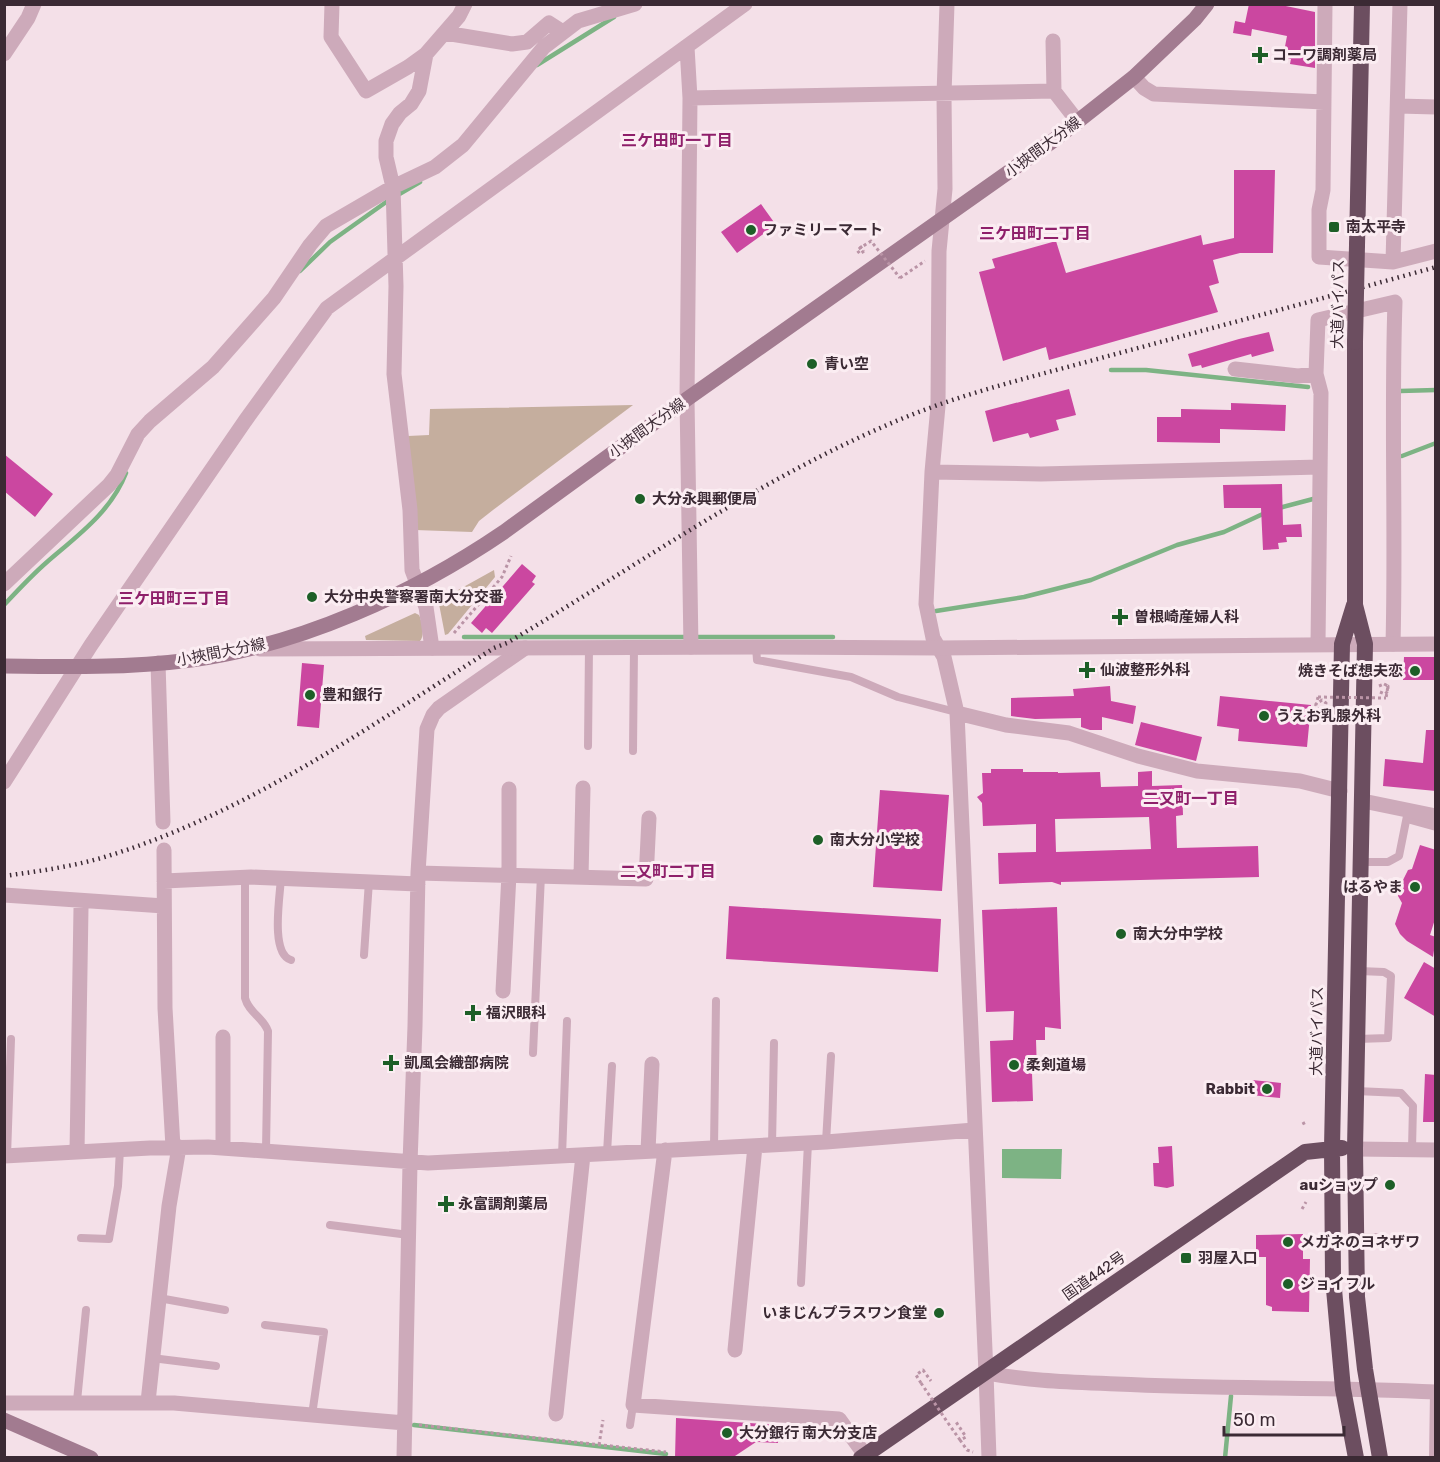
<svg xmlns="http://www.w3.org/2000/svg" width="1440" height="1462" font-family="Rubik,'Noto Sans JP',sans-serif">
  <rect width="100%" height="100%" fill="#f4e0e8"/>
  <path fill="#c5ae9e" d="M633,405L493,510L479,521L472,532L415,530L408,436L429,435L430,409Z
    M494,570L495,577L448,634L445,635L439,604L440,600Z
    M415,613L419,615C422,621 425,636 420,641L366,640L365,636Z"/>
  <path fill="#7db384" d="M1002,1149H1062L1061,1179L1002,1178Z"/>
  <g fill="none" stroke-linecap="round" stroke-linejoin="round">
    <path stroke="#7db384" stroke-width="4.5" d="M537,65L614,17
      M396,196L420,182
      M300,271L330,242L389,200
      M1111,370H1146L1308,387
      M1400,391L1436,390
      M1402,456L1436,443
      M1279,508L1313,499
      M4,605C18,590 32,575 47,562C77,536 111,512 126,473
      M936,611L1024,597L1091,580L1177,545L1224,532L1265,513
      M464,637H833
      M414,1425L666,1454
      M1225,1458L1231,1396"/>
  </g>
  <path fill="#cb47a0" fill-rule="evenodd" d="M1249,4H1276L1315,12V68L1290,64L1291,59L1283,57L1287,36L1252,29L1251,36L1233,33L1235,21L1245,23Z
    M1234,170H1275L1273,253H1240L1213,260L1219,283L1209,286L1218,312L1049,360L1046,347L1003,361L979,272L995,268L992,259L1056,241L1066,273L1201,235L1203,245L1234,238Z
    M761,204L776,225L737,253L721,232Z
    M1269,332L1274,351L1252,357L1251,354L1202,368L1201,365L1192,367L1188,354L1239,339Z
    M1069,389L1076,415L1056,420L1059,430L1030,438L1028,433L993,442L985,411Z
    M1231,403L1286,405L1285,431L1220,429V443L1157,442V417H1181V409L1231,410Z
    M4,454L53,494L35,517L4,491Z
    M1282,484L1283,525L1301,524L1302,537H1286L1287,542L1278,543L1279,549L1263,550L1261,508H1224L1223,485Z
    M522,564L536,576L532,582L535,584L492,633L486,628L482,633L471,623Z
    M1404,657H1436V680H1403Z
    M302,663L324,665L319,728L297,726Z
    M1110,686L1111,701L1136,706L1133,724L1102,717V730H1090L1081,727V718L1035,719L1011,716V698L1074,696L1073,689Z
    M1220,696L1311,705L1307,747L1238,741L1239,729L1217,726Z
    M1141,722L1202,737L1196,761L1135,745Z
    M1426,730H1436V791L1383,786L1385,759L1423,763Z
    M991,769H1023V772H1058V773L1100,772L1101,787L1138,786V772L1152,771V786L1182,785L1183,815L1176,816L1177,848L1258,846L1259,877L1061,882V885L1052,882L999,884L998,853L1036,852V824L983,826L982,803L977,797L983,793L982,773H991ZM1149,817L1151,849L1056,852L1055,819Z
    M880,790L949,795L942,891L873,887Z
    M1420,845L1436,850V916L1430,935L1436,937L1433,957L1407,941L1400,934L1395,924L1402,903L1398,896L1401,884L1408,870L1412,869Z
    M729,906L941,919L938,972L726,959Z
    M1057,907L1061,1029L1045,1027V1040H1036L1037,1072L1032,1073L1033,1101L992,1102L990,1041L1013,1040L1014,1011L986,1012L982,910Z
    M1424,962L1436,969V1017L1404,998Z
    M1425,1074L1436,1075V1122H1423Z
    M1252,1080L1281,1083L1280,1098L1251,1095Z
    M1172,1146L1174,1186L1167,1188L1154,1186L1153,1163H1159L1158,1147Z
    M1303,1234V1259H1310L1309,1312L1272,1311V1307L1266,1305V1257H1256V1235Z
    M676,1418L779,1425L778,1443L756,1442L732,1458H675Z"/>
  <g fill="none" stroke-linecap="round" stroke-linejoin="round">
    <path stroke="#ba94a6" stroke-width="3" stroke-dasharray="3 3" stroke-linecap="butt" d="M860,246L864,251
      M900,278L925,261
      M454,633L502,577L511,556
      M1379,686L1384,684L1388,686L1386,698
      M1380,692L1385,694L1388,691V686L1384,684
      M1318,697L1316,705L1318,709H1324L1326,703L1322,700L1316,704C1315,707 1318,710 1321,710
      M1303,1122L1305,1126
      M1302,1209L1306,1202
      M921,1383L916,1375L923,1370L931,1381
      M948,1423L960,1440L966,1437L956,1422
      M419,1425L666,1452
      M960,1440L967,1450L973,1452
      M599,1445L603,1420"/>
    <path stroke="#cdaaba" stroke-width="8" d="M756,647L757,660L851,677L898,697L956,712
      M588,746L589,647
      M633,751L634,647
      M1407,819L1436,827
      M1361,862H1388L1399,856L1408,811
      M245,877V998C249,1013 263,1017 268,1031L266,1150
      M281,878C280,896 270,954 291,960
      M364,955L369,881
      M1357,1039L1388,1038L1391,976L1384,972L1359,971
      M533,1053L541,875
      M1356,1091L1401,1093L1413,1106L1412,1149
      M826,1142L831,1056
      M772,1145L774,1043
      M714,1148L716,1001
      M607,1153L612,1066
      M7,1156L11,1039
      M562,1156L567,1021
      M330,1225L409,1235
      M1356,1237H1375
      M81,1238L109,1239L118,1186L120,1149
      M801,1283L808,1143
      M159,1298L225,1310
      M265,1325L324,1332L312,1415
      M152,1358L216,1366
      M77,1401L86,1310
      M630,1425L633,1405
      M1433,1458L1434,1392"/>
    <path stroke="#cdaaba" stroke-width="15" d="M332,4L331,37L366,91L408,67L426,54
      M947,4L944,95L945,189L939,251L938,406L932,472L926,604L933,638L944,657L957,713L986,1373C1029,1381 1073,1382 1117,1384C1223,1389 1329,1387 1436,1392
      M1325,4L1323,190L1319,210V257L1393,262L1436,251
      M445,33L512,44L527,42L549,23L563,32
      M1053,41L1054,91
      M687,47L690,98L687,399L691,647
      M4,54L28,18L34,4
      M1134,77L1144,88L1154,94L1324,102
      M690,98L1054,91L1078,122
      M1398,106L1436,107
      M1393,262L1400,4
      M1235,369L1298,376L1316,374
      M932,472L1041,474L1320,467
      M4,584L109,485L117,475L138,434L150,421L213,367L274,298L310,245L326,226L393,187L435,167L463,145L544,47L578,21L635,4
      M1318,644L1321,393L1316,374L1318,320L1395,302C1391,416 1396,530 1393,644
      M432,648L426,607L412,570L410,510L394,374L396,286L393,187L386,157V141L392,124L400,113L411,104L419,91L426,54L459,16L465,4
      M158,663L163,822
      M957,713L1006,725L1069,733L1138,756L1197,771L1300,781L1340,791
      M4,782L91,645L245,421L327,308L745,4
      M1363,801L1436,816
      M164,850L165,1008L173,1147
      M418,873L646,879L649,818
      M581,877L583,788
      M164,881L251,877L418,884
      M4,895L164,906
      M503,991L509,874V789
      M223,1037V1147
      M665,1150L633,1405L839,1419L865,1455
      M648,1151L652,1064
      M77,1152L81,908
      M4,1156L150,1148L208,1147L428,1163L826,1142L974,1130
      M735,1350L755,1146
      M148,1402L169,1206L179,1147
      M4,1403H174L405,1423
      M556,1414L583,1155
      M404,1458L410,1163L415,1026L418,873L427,729L433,715L439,708L525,648"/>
    <path stroke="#cdaaba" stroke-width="15" d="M260,649L756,647L939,648L1436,644
      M1355,1149L1436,1150
      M986,1373L989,1458"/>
    <path stroke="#a27b90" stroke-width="15" d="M4,666C67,667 129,668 191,660C301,645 413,594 504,532L687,399L1054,140L1134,77L1195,19L1207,4
      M4,1420L91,1458"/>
    <path stroke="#6c4e60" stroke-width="16" d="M1357,245L1362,4
      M1355,342V605L1365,644L1355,1149L1357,1297L1365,1369L1380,1458
      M1354,605L1342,644L1332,1148L1333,1278L1343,1389L1356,1458
      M861,1458L1305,1152L1342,1148"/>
    <path stroke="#3b2a34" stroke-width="4.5" stroke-dasharray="1.5 4.5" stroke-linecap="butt" d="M4,876C40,871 77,866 111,855C251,811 371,725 494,648L507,643C635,567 757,480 894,422C964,392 1040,375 1112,355C1220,326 1328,297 1436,267"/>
    <path stroke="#ba94a6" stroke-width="3" stroke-dasharray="3 3" stroke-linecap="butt" d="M864,251L860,254L857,250L871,241L900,278
      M1318,697L1386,698
      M921,1383L948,1423"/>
    <path stroke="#6c4e60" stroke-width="16" d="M1355,342L1357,245"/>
  </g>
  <g fill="#1d5f27" stroke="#fbedf2" stroke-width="2">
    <path d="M1257 46h6v6h6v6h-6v6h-6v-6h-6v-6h6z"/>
    <rect x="1328" y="221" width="12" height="12" rx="3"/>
    <circle cx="751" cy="230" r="6"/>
    <circle cx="812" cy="364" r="6"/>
    <circle cx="640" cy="499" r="6"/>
    <circle cx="312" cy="597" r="6"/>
    <path d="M1117 608h6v6h6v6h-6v6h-6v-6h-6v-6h6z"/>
    <path d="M1084 661h6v6h6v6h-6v6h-6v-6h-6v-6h6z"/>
    <circle cx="1415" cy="671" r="6"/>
    <circle cx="310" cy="695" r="6"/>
    <circle cx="1264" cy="716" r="6"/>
    <circle cx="818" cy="840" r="6"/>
    <circle cx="1415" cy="887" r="6"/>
    <circle cx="1121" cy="934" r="6"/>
    <path d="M470 1004h6v6h6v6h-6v6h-6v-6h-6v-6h6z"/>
    <path d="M388 1054h6v6h6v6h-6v6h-6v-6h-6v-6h6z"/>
    <circle cx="1014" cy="1065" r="6"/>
    <circle cx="1267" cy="1089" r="6"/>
    <circle cx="1390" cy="1185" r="6"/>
    <path d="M443 1195h6v6h6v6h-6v6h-6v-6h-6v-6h6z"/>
    <circle cx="1288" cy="1242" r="6"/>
    <rect x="1180" y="1252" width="12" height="12" rx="3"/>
    <circle cx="1288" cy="1284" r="6"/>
    <circle cx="939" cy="1313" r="6"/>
    <circle cx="727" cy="1433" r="6"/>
  </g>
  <g text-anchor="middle" stroke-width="6" stroke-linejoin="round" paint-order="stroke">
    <g font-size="15" font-weight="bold" fill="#3b2a34" stroke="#fbedf2" text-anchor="start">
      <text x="1272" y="60">コーワ調剤薬局</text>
      <text x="1346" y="232">南太平寺</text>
      <text x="763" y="235">ファミリーマート</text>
      <text x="824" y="369">青い空</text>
      <text x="652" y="504">大分永興郵便局</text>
      <text x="324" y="602">大分中央警察署南大分交番</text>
      <text x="1134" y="622">曽根崎産婦人科</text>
      <text x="1100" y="675">仙波整形外科</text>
      <text x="1403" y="676" text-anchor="end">焼きそば想夫恋</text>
      <text x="322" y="700">豊和銀行</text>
      <text x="1276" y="721">うえお乳腺外科</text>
      <text x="830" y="845">南大分小学校</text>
      <text x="1403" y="892" text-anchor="end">はるやま</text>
      <text x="1133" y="939">南大分中学校</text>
      <text x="486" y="1018">福沢眼科</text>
      <text x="404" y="1068">凱風会織部病院</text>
      <text x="1026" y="1070">柔剣道場</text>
      <text x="1255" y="1094" text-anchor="end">Rabbit</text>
      <text x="1378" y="1190" text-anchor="end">auショップ</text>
      <text x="458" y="1209">永富調剤薬局</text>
      <text x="1300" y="1247">メガネのヨネザワ</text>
      <text x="1198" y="1263">羽屋入口</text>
      <text x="1300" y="1289">ジョイフル</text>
      <text x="927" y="1318" text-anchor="end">いまじんプラスワン食堂</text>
      <text x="739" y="1438">大分銀行 南大分支店</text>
    </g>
    <g font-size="15" fill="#3b2a34" stroke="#fbedf2">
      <text transform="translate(1043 147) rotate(-37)" y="5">小挾間大分線</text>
      <text transform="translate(1338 304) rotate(-89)" y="5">大道バイパス</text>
      <text transform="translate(647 428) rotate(-36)" y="5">小挾間大分線</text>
      <text transform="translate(221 652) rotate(-11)" y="5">小挾間大分線</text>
      <text transform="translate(1317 1031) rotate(-89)" y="5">大道バイパス</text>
      <text transform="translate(1094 1276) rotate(-35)" y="5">国道442号</text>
    </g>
    <g font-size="16" font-weight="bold" fill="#8e1f6a" stroke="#fbedf2">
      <text x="677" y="146">三ケ田町一丁目</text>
      <text x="1035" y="239">三ケ田町二丁目</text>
      <text x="174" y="604">三ケ田町三丁目</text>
      <text x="1191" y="804">二又町一丁目</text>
      <text x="668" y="877">二又町二丁目</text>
    </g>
  </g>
  <rect width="1440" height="1462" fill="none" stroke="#3b2a34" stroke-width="12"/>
  <path d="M1224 1426v9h120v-9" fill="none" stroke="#3b2a34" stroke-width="3"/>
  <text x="1233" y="1426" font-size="18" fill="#3b2a34" stroke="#fbedf2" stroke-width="4.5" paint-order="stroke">50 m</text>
</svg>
